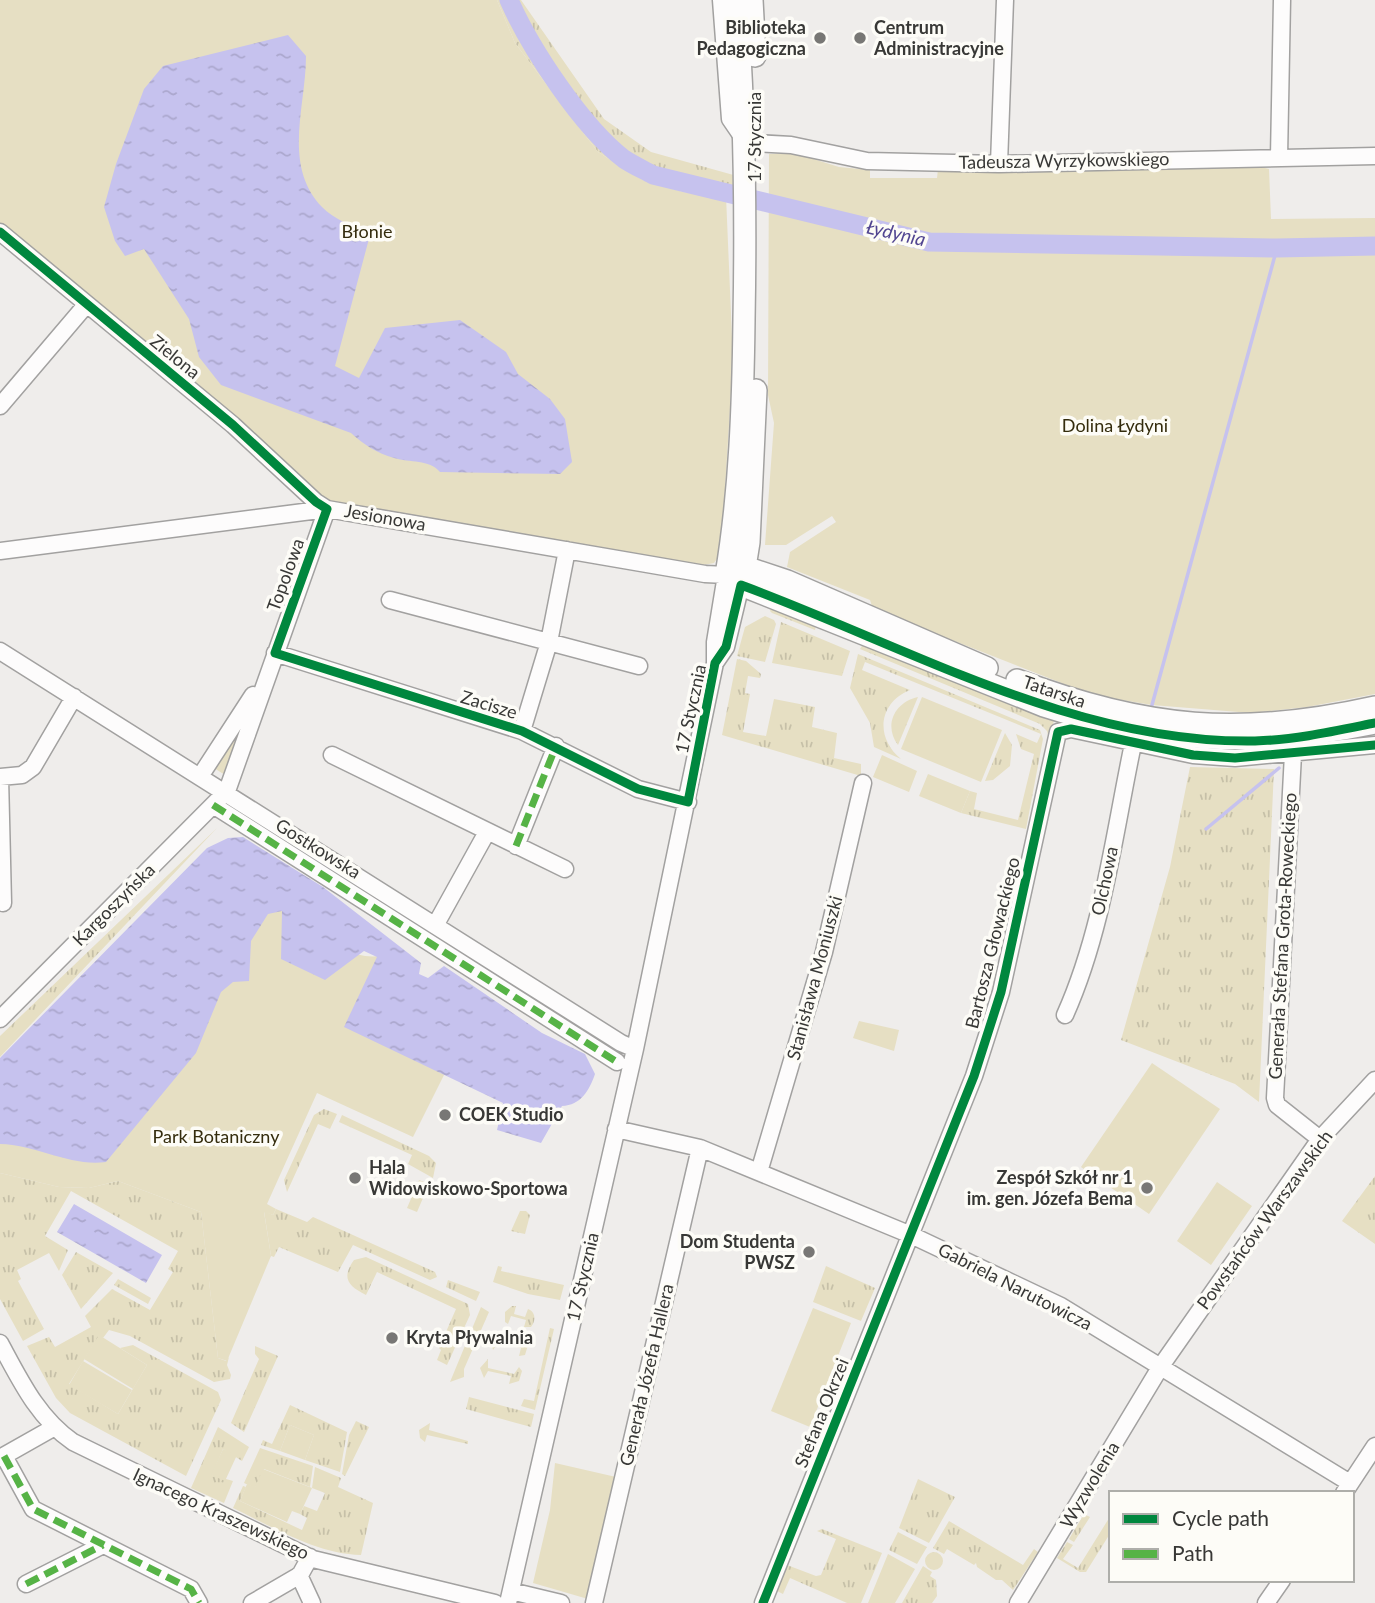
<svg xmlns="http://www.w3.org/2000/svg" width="1375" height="1603" font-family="Lato,sans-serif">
  <defs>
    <pattern id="grass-tufts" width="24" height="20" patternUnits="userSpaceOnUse" patternTransform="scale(1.75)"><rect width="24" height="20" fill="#e6dfc3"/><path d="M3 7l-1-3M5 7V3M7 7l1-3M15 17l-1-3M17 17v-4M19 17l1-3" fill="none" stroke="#c6c0a8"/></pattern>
    <pattern id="water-ripples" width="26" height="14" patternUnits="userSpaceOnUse" patternTransform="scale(1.75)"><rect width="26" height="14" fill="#c6c2ee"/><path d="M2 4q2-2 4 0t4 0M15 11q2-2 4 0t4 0" fill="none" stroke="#aba7cd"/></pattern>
  </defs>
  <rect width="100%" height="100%" fill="#efedeb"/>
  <path fill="url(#grass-tufts)" d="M497,0H521L604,119L651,152L755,181L756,211L735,206L725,196L683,192L643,180L598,152L515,43Z
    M773,603L816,625L815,630L772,613L770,611Z
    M765,616L774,620L776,624L765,662L737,656L745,627Z
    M781,622L850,651L842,676L772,663Z
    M865,641L1054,719L1050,743L1047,731L1040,724L860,649Z
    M858,654L1040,730L1043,739L1026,829L961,813L970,791L977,793L974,809L1018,820L1034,754L1021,749L1016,734L1037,743L1041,734L865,662L862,670L910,690C878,703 875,738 901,759L874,747L870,723L850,688Z
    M737,659L746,661L761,674L760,678L748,676L745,693L750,694L743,732L766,736L774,699L815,707L812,727L837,733L834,758L861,764V776L722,735Z
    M918,697L898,745C883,725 895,702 918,697Z
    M246,717L225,775L214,768Z
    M1005,733L1012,745L1010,766L993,780L985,781Z
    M1190,767L1274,769L1259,1102L1235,1084L1121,1040L1170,867Z
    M217,828L0,1057V1036Z
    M324,1109L337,1114L330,1129L318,1124L287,1192L284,1180L314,1115Z
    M342,1115L429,1156L436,1163L433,1178L408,1164L412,1155L339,1122Z
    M0,1173L59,1187L89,1188L118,1181L201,1212L218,1358L226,1361L229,1357L227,1365L231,1375L230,1379L214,1382L130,1336L109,1330L103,1338L99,1336L69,1384L118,1414L147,1365L120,1348L133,1345L218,1392L221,1400L186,1476L70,1413L56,1398L27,1346L49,1337L55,1347L91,1327L85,1316L112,1289L150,1310L173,1272L168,1269L178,1251L71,1191L45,1236L68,1250L59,1271L49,1253L17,1270L21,1279L18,1281L44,1329L23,1341L0,1299Z
    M1375,1176V1244L1342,1221Z
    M419,1180L429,1184L417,1212L407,1208Z
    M276,1209L307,1222L313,1217L435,1272L437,1277L430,1280L353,1245L338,1272L279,1247L274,1257L271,1256L264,1211L273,1215Z
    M520,1211H526L530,1215L525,1234L511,1231Z
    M76,1252L113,1273L81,1309L62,1275Z
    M366,1257L468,1304L470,1315L447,1365L437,1360L441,1350L439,1348L456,1309L377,1272L366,1295C348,1286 341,1278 354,1260Z
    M498,1266L502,1267L501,1271L564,1285L560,1300L528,1294L493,1282Z
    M826,1266L875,1288L861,1321L813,1302Z
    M118,1279L151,1298L148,1304L114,1285Z
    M448,1280L480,1292L476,1301L446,1287Z
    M512,1306H516L514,1314L525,1317L528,1309C536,1312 536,1321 531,1327H524L526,1320L511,1316L508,1324L505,1322V1312Z
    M481,1307L489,1312L464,1369V1377L450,1382Z
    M550,1328L554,1329L535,1410L521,1406L524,1399L534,1401Z
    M500,1332L503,1333L502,1341L521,1346L526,1339L528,1345L525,1355L519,1356L521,1348L498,1343L493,1350L491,1342Z
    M255,1346L278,1356L244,1432L231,1423L259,1359L255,1354Z
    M488,1359V1368L514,1374L519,1367L522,1371L519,1381L509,1384L511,1376L488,1371L484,1378L480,1368Z
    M469,1397L534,1414L531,1427L466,1409Z
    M290,1405L347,1432L340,1472L305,1460L314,1435L290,1425L280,1451L261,1445L263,1440L272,1444Z
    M356,1421L369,1427L345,1476L342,1474L349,1435Z
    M430,1423L429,1430L468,1441V1444L427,1435L425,1442L420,1438L419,1430Z
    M218,1427L249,1447L242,1461L223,1449L212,1475L233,1481L224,1503L191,1488Z
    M260,1448L313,1466L310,1487L264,1469L255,1488L244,1483Z
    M315,1467L341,1478L338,1487L373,1503L361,1555C316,1554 273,1527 233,1508L243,1486L246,1487L240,1501L302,1530L307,1518L300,1514L304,1506L317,1511L325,1493L312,1488Z
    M918,1479L955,1497L929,1543L899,1528Z
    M1084,1514L1090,1517L1074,1542L1069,1539Z
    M1111,1515V1532L1086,1572H1080L1057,1558L1067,1542L1073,1545L1063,1559L1078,1568Z
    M949,1521L1023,1565L1034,1549L1038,1552L1013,1590L1002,1580H996L977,1567L976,1563L974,1565L947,1549L944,1554L933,1548Z
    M822,1529L882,1553L861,1603H847L790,1578L783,1594L777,1591L787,1565L816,1576L821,1575L836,1539L817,1531Z
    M898,1532L927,1547L917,1564L889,1550Z
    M925 1561a9 9 0 1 1 18 0a9 9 0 1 1-18 0Z
    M923,1566L932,1572L930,1576L936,1580L937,1596L932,1603H902Z"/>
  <path fill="#e6dfc3" d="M0,0H497L515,43L598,152L643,180L683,192L726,196L733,361L721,553L714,563L698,566L325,501L0,223Z
    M794,153L839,167L870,170V178H937L938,169L1253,165L1269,169L1271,219L1375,218V694L1307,707L1251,713L1152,705L1092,695L873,609L870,600L787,567L790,552L836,522L832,516L786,545H765L774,423L768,395L769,154Z
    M922,697L1002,730L981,782L901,749Z
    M882,755L917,771L909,792L873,777Z
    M928,774L970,791L961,813L919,796Z
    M266,909C313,908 333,962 380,956L450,1063L413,1137L317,1093L267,1204L276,1209L273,1215L264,1212L271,1256L227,1361L218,1358L201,1212L118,1181L89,1188L59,1187L0,1173V1142L243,941Z
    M859,1021L899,1030L894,1051L853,1038Z
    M1152,1063L1220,1109L1149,1214L1081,1167Z
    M1217,1182L1252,1206L1211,1265L1177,1241Z
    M813,1308L851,1323L810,1427L771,1411Z
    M99,1335L147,1365L133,1389L84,1359Z
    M83,1361L132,1390L118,1414L69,1385Z
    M290,1425L314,1435L305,1460L280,1451Z
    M223,1449L237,1455L225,1481L211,1475Z
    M555,1463L616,1477L588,1599L533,1583L550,1510Z
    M263,1469L312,1488L300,1514L292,1511L287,1522L240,1501L247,1484L255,1487Z
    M888,1554L915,1569L895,1603H868Z"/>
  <path fill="url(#water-ripples)" d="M288,35L306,56C306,107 282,165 322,207C333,219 355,227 370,235L335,366L359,378L385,328L460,320L506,352L518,374L550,399L565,419L572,462L560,474L440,472C429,459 410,463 394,458C377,453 364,445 351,433L221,385L199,357L189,319L144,249L125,256L115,241L104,207L116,164L144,89L163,66Z
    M243,837L323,887L421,963L419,974L428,978L444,966L542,1033L585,1054L595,1074C589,1091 581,1105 562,1106L541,1143L497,1130L503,1103L344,1027L377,957L364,951L325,980L281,959L282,911L268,914L251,941L249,981L233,982L221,992L196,1053L106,1162C71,1167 37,1145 0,1144V1058L207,848L228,838Z
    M74,1204L162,1255L146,1283L57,1232Z"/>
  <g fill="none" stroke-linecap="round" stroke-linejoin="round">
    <path stroke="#c6c2ee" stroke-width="3.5" d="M1152,705L1277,248
      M1206,829L1279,768"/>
    <path stroke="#c6c2ee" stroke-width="19" d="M509,0C530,48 582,127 624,159C633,165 644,170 653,175L929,242L1277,248L1375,246"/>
    <g stroke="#a2a1a0" stroke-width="19">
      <path id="minor" d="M721,0L730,119L743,138
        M755,143L791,145L867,161L999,164L1375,156
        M1279,157L1282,0
        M999,164L1005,0
        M0,232L233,425L316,502L327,509
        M0,406L86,305
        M0,551L327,509L705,574L726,575L734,571
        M390,600L639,666
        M0,651L621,1043L635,1049
        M275,653L522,731L638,789L688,802
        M715,663L726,647L743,576
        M522,731L549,642L567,550
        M1293,754L1275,1098L1277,1105L1320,1139
        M332,755L565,869
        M201,775L253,695
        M0,777L3,903
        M0,777L22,775L33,767L74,697
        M213,805L617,1062
        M516,846L556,746
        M436,924L487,832
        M1065,1015C1103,930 1114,834 1133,744
        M0,1019L227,791L327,509
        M616,1129L700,1148L911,1235L1061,1306L1350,1483
        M759,1172L824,952L863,783
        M0,1343C20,1380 38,1418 73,1442L313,1559L495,1603
        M4,1456L33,1509L191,1589L199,1603
        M0,1458L53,1428
        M1344,1493L1375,1446
        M299,1575L312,1603
        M26,1584L103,1545
        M511,1591L561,1603
        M252,1603L300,1575L310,1557
        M508,1603L635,1049L715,663V642L726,575
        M594,1603L700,1148
        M763,1603L974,1076L1001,992L1058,732L1071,729L1193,755L1235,758L1375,745
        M1018,1603L1161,1366L1320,1139L1375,1080
        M1266,1603L1282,1580"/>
    </g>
    <g stroke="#a2a1a0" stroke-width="24">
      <path id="major" d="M736,0C745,106 746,213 744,320C743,404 740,491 726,575L741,585L1044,706C1162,744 1254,748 1375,723
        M752,0L755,56
        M756,390L749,542L745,567L787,581L987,668
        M1017,680C1146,729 1241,737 1375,707"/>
    </g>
    <use href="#minor" stroke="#fdfcfc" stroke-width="16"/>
    <use href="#major" stroke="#fdfcfc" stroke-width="21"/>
    <path stroke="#56b346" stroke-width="7" stroke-dasharray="14 7" stroke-linecap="butt" d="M213,805L617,1062
      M516,846L556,746
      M4,1456L33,1509L191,1589L199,1603
      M26,1584L103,1545"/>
    <g stroke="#fdfcf7" stroke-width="13">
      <path id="cycleway" d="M0,232L233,425L316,502L327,509L275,653L522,731L638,789L688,802L715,663L726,647L741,585C907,646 1074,744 1255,741C1295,740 1335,731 1375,723
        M763,1603L974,1076L1001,992L1058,732L1071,729L1193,755L1235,758L1375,745"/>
    </g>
    <use href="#cycleway" stroke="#00873e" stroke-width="9"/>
  </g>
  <g fill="#787775" stroke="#fdfcf7" stroke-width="2.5">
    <circle cx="820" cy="38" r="7"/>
    <circle cx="860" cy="38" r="7"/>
    <circle cx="445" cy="1115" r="7"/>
    <circle cx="355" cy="1178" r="7"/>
    <circle cx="1147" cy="1188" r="7"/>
    <circle cx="809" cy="1252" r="7"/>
    <circle cx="392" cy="1338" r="7"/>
  </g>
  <g text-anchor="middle" stroke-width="7" stroke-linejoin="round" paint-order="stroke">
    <g font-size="18" font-weight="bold" fill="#383836" stroke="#fdfcf7" text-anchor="start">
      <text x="806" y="34" text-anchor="end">Biblioteka<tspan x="806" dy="21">Pedagogiczna</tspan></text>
      <text x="874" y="34">Centrum<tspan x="874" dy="21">Administracyjne</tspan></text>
      <text x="459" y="1121">COEK Studio</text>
      <text x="369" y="1174">Hala<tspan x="369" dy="21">Widowiskowo-Sportowa</tspan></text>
      <text x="1133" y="1184" text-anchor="end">Zespół Szkół nr 1<tspan x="1133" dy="21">im. gen. Józefa Bema</tspan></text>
      <text x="795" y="1248" text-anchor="end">Dom Studenta<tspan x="795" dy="21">PWSZ</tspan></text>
      <text x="406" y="1344">Kryta Pływalnia</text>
    </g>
    <g font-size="18" fill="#383836" stroke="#fdfcf7">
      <text transform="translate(755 137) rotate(-90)" y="6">17 Stycznia</text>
      <text transform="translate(1064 161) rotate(-1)" y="6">Tadeusza Wyrzykowskiego</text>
      <text transform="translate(175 357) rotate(39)" y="6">Zielona</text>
      <text transform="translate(385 518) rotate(10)" y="6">Jesionowa</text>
      <text transform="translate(286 575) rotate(-70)" y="6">Topolowa</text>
      <text transform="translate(1054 692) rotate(19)" y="6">Tatarska</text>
      <text transform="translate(489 705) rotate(17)" y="6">Zacisze</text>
      <text transform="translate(691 709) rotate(-78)" y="6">17 Stycznia</text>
      <text transform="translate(318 849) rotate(32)" y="6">Gostkowska</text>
      <text transform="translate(1105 881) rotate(-78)" y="6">Olchowa</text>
      <text transform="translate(114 905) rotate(-45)" y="6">Kargoszyńska</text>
      <text transform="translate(1283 936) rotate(-87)" y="6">Generała Stefana Grota-Roweckiego</text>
      <text transform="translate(993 943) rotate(-76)" y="6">Bartosza Głowackiego</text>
      <text transform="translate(815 978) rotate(-75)" y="6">Stanisława Moniuszki</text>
      <text transform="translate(1265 1220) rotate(-54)" y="6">Powstańców Warszawskich</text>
      <text transform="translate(583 1277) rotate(-77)" y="6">17 Stycznia</text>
      <text transform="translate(1015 1287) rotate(27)" y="6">Gabriela Narutowicza</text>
      <text transform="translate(647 1375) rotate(-77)" y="6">Generała Józefa Hallera</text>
      <text transform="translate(822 1413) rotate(-68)" y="6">Stefana Okrzei</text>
      <text transform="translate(1090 1485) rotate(-59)" y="6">Wyzwolenia</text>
      <text transform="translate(221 1514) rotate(25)" y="6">Ignacego Kraszewskiego</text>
    </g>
    <g font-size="18" fill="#342c0d" stroke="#fdfcf7">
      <text x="367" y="238">Błonie</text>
      <text x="1115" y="432">Dolina Łydyni</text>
      <text x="216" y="1143">Park Botaniczny</text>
    </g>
    <g font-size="19" font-style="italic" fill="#514591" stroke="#fdfcf7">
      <text transform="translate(896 233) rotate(13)" y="7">Łydynia</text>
    </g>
  </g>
  <rect x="1109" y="1491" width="245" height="91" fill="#fdfcf7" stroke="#aeaeaa" stroke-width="2"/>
  <rect x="1123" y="1514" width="35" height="10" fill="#00873e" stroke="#aeaeaa" stroke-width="2"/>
  <text x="1172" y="1526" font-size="21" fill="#383836">Cycle path</text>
  <rect x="1123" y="1549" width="35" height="10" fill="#56b346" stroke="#aeaeaa" stroke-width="2"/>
  <text x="1172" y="1561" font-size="21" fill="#383836">Path</text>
</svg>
